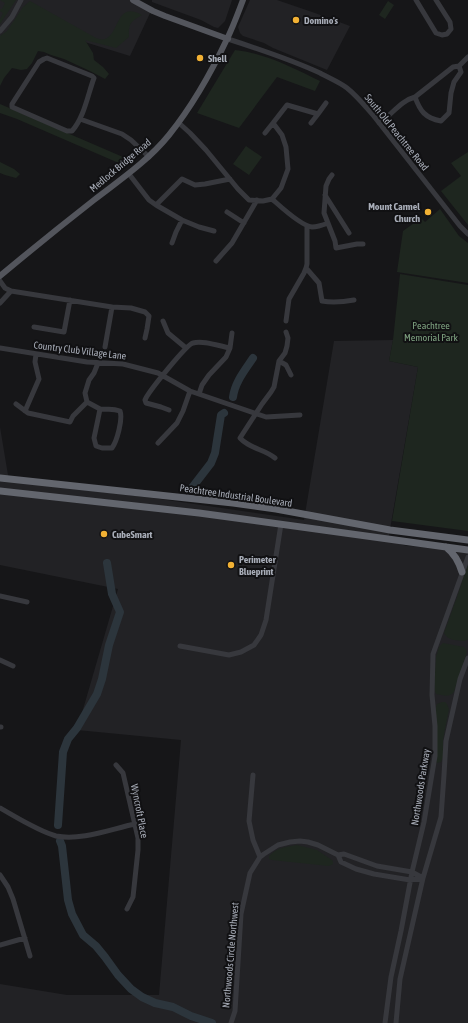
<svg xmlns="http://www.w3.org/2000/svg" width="468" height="1023" font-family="'Asap Condensed',sans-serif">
  <rect width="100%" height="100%" fill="#161618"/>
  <path fill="#222225" d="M0,0H132L151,11L130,56L62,35L0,49Z
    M152,0H232L225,21L218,28L214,27L201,20L152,2Z
    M250,0H277L315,13L350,26L327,70L273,48L264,43L243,36L240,33L238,27Z
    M393,340L389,361L418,367L388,541L407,546L468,548V1023H0V984L67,995H159L181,740L77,730L118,589L0,565V427L9,481L153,498L304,520L334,341Z"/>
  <path fill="#1e261f" d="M0,0H16L0,24V19L3,13L0,11V9H2L5,3Z
    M30,1L96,38C99,39 102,40 105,39C120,33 116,0 142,15C131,21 128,24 129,37L116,48L85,40L93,53L94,60L103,67L109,74L105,79L90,71L64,59L51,55L44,52L38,51L32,63L27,69L21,70L12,68L4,78L0,86V36L7,31L23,7Z
    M388,1L394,5L385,19L379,15Z
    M235,50C264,53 294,68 320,81L315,91L277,77L239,128L197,113Z
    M0,104L123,157L125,160L121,164L17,119L0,113Z
    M246,146L262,157L249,175L233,164Z
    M468,152V225L441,191L461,176L451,163Z
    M0,162L14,169L20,174L16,178L5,175L0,173Z
    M440,209L459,236L468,243V283L397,272L403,231L421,218L425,222Z
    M400,274L468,285V531L392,521L418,367L389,361L393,340Z
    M468,564V639L465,641C457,640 448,641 444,633L457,597Z
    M443,643L464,647L466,649L467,652L454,692C449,698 443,695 436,694L434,688L436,657L439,647Z
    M442,702H445L447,704L449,709L443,740V758L441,762L437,763L436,761V707L437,704Z
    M297,845L317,850L332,860L333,862V864L329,866L272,860L269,859V856C278,847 286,847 297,845Z"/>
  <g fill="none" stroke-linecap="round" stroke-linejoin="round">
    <path stroke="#2c353c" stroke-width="8" d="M233,397C235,382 245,370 253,358
      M191,489L211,463L215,453L221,415L224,413
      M58,825L63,752L68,739L77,728L97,694L102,679L109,645L120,612L112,594L107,563
      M60,841L62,846L68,900L72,914L83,935L96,946L105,957L118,975L131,989L142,997L155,1003L173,1007L191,1016L212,1023"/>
    <path stroke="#37383d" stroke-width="5" d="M416,0L436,33L442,35L447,34L451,29L450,22L436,0
      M0,31L12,17L21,0
      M228,39C259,49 290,59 320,73C329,78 339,82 347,88C357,96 365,106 373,115L460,226L468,234
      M47,58L92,76L94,78C88,94 84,118 72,131H67L12,107V104L39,62L44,59Z
      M459,66L461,72L454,82L451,93L449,113L441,121C425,118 420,111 415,97L453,67Z
      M459,66L468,57
      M80,119L122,134L131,140L149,157
      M179,123L190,133L206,150L238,189L249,200L263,201L272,199L281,188L288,169L286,147L282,135L273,123L287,105L318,114L326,103
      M311,123L318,114
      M379,123C392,115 400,101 415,97
      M265,133L273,123
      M129,174L149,200L156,205L182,220L199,227L214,231
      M332,175L329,179L326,186L324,213L335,241L336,248L357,244H363
      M325,195L349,233
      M272,199C280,206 301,226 312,227C317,227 323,225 328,223
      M156,205L182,179L195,185L205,184L230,179
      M227,212L244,223
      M307,226V264L306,268L319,283L322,301C333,303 343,302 354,300
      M172,243L176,232L182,220
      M216,261L232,243L257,200
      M0,281L5,288L11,291L112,307L131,308L145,312L149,316L147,329L145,338
      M0,303L11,291
      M163,321L168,333L186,348
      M286,321L289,299L304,273L306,268
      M34,327L64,332L70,300
      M105,347L112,307
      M0,348L87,362L123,364L158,373L190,391L266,417L300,415
      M279,361L286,365L291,375
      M199,394L202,385L209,375L226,357L230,348L232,333
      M87,402L100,409
      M16,404L28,413L70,422L73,416L87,402L85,393L89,380L94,373L98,363
      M100,409C108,410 112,408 120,411C123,419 117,441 112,448H102L96,446L94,438L98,419Z
      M169,410L161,407L146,403L145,400C148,392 187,344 193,343C203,340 219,346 230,348
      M25,411L39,379L35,362L36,354
      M158,443L177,423L183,411L190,391
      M275,458C264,449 250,449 240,438L262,404L271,392L274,387L279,361L285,353L287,346L288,338L286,332
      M0,596L27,602
      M180,646L229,655L241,652L254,645L261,635L266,620L281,524
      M0,660L13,666
      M0,727H1
      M116,765L123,773L138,838V850L133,897L127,909
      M253,775L249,821L253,840L260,857
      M0,808C16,817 38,831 56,836C81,841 111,829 135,824
      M338,855L341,862L356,869L374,874L410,880L423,878
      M0,875L8,887L13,899L30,956
      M0,945L25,938
      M231,1023L235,1011L241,914L250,873L260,857L264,854L278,845L290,842L300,841L308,842L318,845L338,855L344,854L377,866L412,872L423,878
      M385,1023L391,977L401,931L412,872L424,822L435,756V726L432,695L433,654L468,557
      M396,1023L400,979L423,878L441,817L444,775L446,741L460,679L468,658"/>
    <path stroke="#53555c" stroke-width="6" d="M133,0L153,11L165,16L228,39
      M0,276C31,250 62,225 94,200C120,180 148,161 169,135C193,105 211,73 227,39C233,27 238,13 243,0"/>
    <path stroke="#63666e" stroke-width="7" d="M0,478L233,503L276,509L390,530L468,540
      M0,491L199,513L468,550
      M446,547C455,554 459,562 462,572"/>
  </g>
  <g fill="#f2b134" stroke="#111113" stroke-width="1.5">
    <circle cx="296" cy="20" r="4"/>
    <circle cx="200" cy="58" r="4"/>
    <circle cx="428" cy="212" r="4"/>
    <circle cx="104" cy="534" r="4"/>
    <circle cx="231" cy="565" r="4"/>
  </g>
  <g text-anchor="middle" stroke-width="4" stroke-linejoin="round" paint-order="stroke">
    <g font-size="10" font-weight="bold" fill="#a8adb8" stroke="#111113" text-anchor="start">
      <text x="304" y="24">Domino's</text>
      <text x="208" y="62">Shell</text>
      <text x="420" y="210" text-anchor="end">Mount Carmel<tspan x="420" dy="12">Church</tspan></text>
      <text x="112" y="538">CubeSmart</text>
      <text x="239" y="563">Perimeter<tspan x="239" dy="12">Blueprint</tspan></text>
    </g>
    <g font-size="10" fill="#a8adb8" stroke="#111113">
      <text transform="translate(397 132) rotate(51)" y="4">South Old Peachtree Road</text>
      <text transform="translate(120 165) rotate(-40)" y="4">Medlock Bridge Road</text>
      <text transform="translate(80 350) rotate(7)" y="4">Country Club Village Lane</text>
      <text transform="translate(236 495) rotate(8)" y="4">Peachtree Industrial Boulevard</text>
      <text transform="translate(420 787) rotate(-81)" y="4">Northwoods Parkway</text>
      <text transform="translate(140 811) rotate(79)" y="4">Wyncroft Place</text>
      <text transform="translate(230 955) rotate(-85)" y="4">Northwoods Circle Northwest</text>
    </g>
    <g font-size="10" fill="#7fa381" stroke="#111113">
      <text x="431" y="329">Peachtree<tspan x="431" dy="12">Memorial Park</tspan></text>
    </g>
  </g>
</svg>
